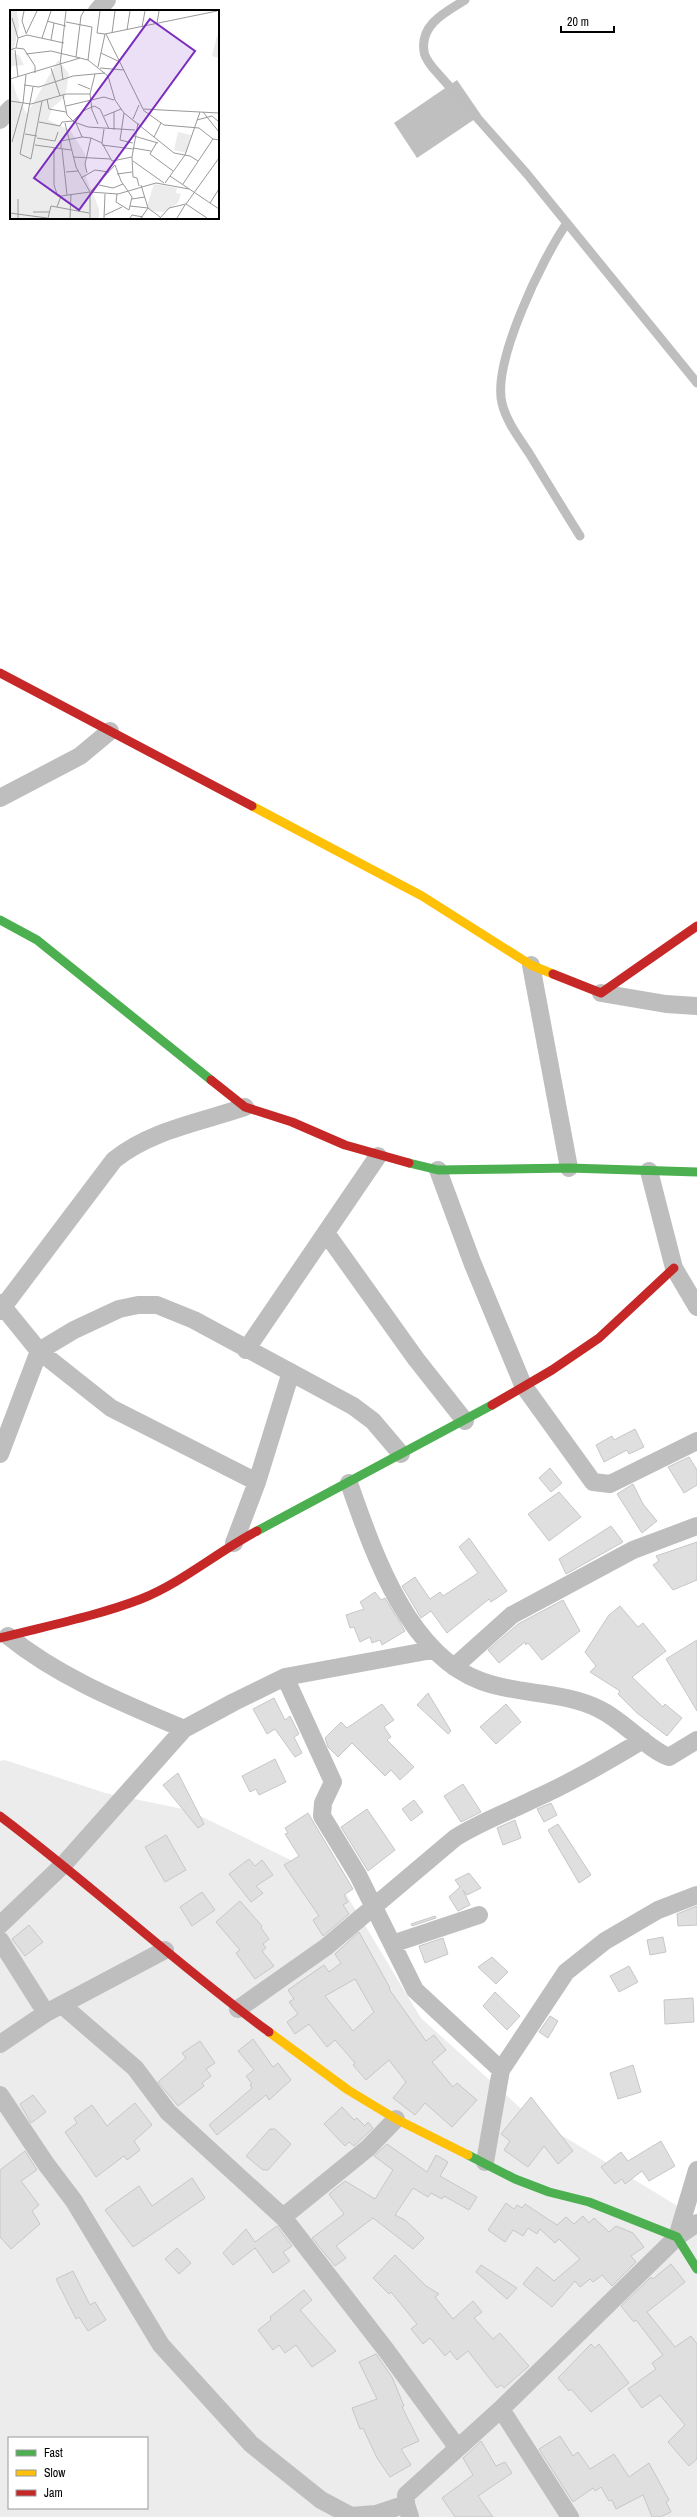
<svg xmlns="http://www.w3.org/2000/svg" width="697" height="2517" font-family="'Archivo Narrow',sans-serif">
  <rect width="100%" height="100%" fill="#fff"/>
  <path fill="#ececec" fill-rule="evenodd" d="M5,1760L105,1793L188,1810L340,1884L421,2018L527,2114L697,2218V2517H0V1761ZM9,2438H147V2508H9Z"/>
  <path fill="#bfbfbf" d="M457,80L481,115L417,158L394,123Z"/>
  <path fill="#dfdfdf" stroke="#c7c7c7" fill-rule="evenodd" d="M635,1429L644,1447L629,1454L627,1450L604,1462L596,1445L612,1436L614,1440Z
    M689,1457L697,1470V1485L684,1493L668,1467Z
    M550,1468L562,1483L551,1492L539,1478Z
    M633,1484L643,1504L657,1521L642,1533L617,1494Z
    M559,1492L581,1517L549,1541L528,1514Z
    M611,1526L623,1542L566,1574L559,1559Z
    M469,1538L507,1591L491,1602L489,1599L447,1633L431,1611L421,1618L402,1586L415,1577L430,1599L440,1592L443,1596L478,1573L459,1547Z
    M697,1542V1580L673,1590L653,1565L659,1561L656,1556Z
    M375,1592L381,1600L385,1598L405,1631L382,1645L380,1640L372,1643L370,1637L360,1642L354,1627L350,1628L346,1615L364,1609L360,1602Z
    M563,1600L580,1631L542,1660L528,1643L526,1645L525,1642L499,1663L488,1650L518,1624Z
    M620,1606L638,1627L643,1623L666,1651L632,1677L663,1707L665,1704L682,1718L667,1736L637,1713L618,1694L620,1691L590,1672L596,1666L585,1652L609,1615Z
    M697,1640V1711L666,1659Z
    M428,1693L451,1731L448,1734L417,1705Z
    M274,1698L285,1720L290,1716L299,1734L294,1737L302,1753L295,1757L275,1729L267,1734L253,1709Z
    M382,1704L394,1720L384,1727L391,1737L387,1740L414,1767L400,1780L391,1770L385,1776L352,1743L338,1757L328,1747L325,1738L341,1722L347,1728Z
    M506,1704L521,1722L496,1744L480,1727Z
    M275,1759L286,1782L259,1795L256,1789L250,1792L242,1776Z
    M178,1773L204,1824L198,1828L163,1785Z
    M463,1784L481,1812L461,1822L444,1796Z
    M414,1800L423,1812L411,1821L402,1809Z
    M551,1803L557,1815L544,1822L537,1809Z
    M367,1809L395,1850L368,1871L341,1827Z
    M308,1813L353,1889L344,1895L348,1902L343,1905L349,1914L323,1936L313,1920L319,1916L284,1865L299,1856L285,1834L288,1833L285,1828Z
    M515,1820L521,1838L503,1845L497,1828Z
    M558,1824L591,1875L579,1883L548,1830Z
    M166,1835L186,1870L165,1882L145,1847Z
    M249,1859L255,1866L262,1860L273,1875L256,1886L263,1893L251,1902L229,1874Z
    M469,1873L481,1888L467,1895L463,1890L470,1905L458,1911L449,1897L460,1887L455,1880Z
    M202,1892L215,1910L192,1926L180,1907Z
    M240,1901L262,1926L261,1928L269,1939L263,1944L266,1948L262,1951L274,1966L255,1979L236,1953L240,1950L216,1922Z
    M697,1906V1925L678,1926L677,1914Z
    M435,1916L436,1918L412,1926L411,1924Z
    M29,1925L43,1942L25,1956L12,1939Z
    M359,1932L390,1988L389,1989L426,2041L434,2035L446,2050L432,2062L453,2087L457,2083L477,2100L452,2127L425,2103L415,2115L393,2098L406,2082L389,2060L366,2080L353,2065L355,2063L335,2040L327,2047L309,2024L295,2034L287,2022L298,2014L289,2002L294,1999L288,1990L324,1965L329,1972L341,1963L335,1954ZM355,1979L374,2012L353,2031L325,1996Z
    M663,1937L666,1952L650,1955L647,1940Z
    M443,1938L448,1954L425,1963L419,1946Z
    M492,1957L508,1972L496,1984L478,1967Z
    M629,1966L638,1982L619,1992L610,1976Z
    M495,1992L520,2016L507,2030L483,2006Z
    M693,1998L694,2022L665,2024L664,2000Z
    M550,2016L558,2021L548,2038L539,2032Z
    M253,2039L273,2067L278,2063L291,2080L269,2100L266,2095L217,2135L209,2125L252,2088L250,2085L252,2084L246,2076L254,2070L238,2051Z
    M200,2041L215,2063L206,2069L211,2076L202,2083L204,2086L178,2106L158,2082L186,2058L182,2053Z
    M633,2065L641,2092L618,2099L610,2073Z
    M33,2095L46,2112L31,2123L20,2104Z
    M531,2097L573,2151L558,2164L544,2146L528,2167L504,2150L510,2141L501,2134Z
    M135,2103L152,2125L134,2141L140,2150L127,2160L124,2156L96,2177L65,2132L77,2123L74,2118L92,2105L107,2126Z
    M342,2107L354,2120L357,2118L365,2126L368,2122L373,2128L354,2146L349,2142L345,2146L324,2124Z
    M270,2129H275L291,2144L268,2170H263L246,2156Z
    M661,2141L675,2166L649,2181L642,2171L625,2184L622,2179L615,2184L601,2167L621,2152L628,2161Z
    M387,2144L427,2172L436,2155L448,2162L440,2176L477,2197L469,2210L444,2196L442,2199L431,2193L428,2197L413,2188L395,2215L405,2220L424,2238L413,2249L373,2218L336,2246L346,2258L335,2266L312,2238L344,2214L329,2194L345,2181L375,2199L393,2170L374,2156Z
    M25,2151L37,2170L21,2181L39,2205L32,2211L40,2224L11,2249L0,2237V2170Z
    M192,2178L205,2198L133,2247L105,2210L139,2186L152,2206Z
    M506,2203L514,2209L517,2205L522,2208L525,2204L557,2225L566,2217L574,2224L583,2216L589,2223L594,2218L609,2232L616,2226L633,2233L644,2247L631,2256L636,2262L612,2286L602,2275L593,2282L590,2279L580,2287L575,2281L552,2307L523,2284L537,2267L554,2281L580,2259L559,2239L555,2243L540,2229L537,2234L528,2228L523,2236L513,2230L505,2242L488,2230Z
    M277,2226L292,2246L283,2252L290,2261L273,2273L255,2248L233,2265L223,2253L246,2229L255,2242Z
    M177,2248L191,2263L179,2274L165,2259Z
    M395,2255L426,2286L439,2294L435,2297L453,2319L473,2301L482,2312L474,2318L493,2339L500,2333L529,2366L504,2388L501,2385L497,2388L468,2351L457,2360L450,2351L445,2356L430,2338L423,2344L411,2329L417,2324L391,2292L389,2294L373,2278Z
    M671,2264L685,2282L647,2312L675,2347L691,2336L697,2344V2459L689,2466L668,2442L685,2425L660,2395L642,2408L628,2389L656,2369L652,2363L663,2355L636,2320L634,2322L621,2306L651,2277L653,2279Z
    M481,2265L517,2288L507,2299L476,2272Z
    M73,2271L90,2305L95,2302L106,2320L88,2331L79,2317L76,2319L56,2279Z
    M304,2290L312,2300L300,2310L336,2351L312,2367L296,2345L285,2353L279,2345L273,2350L258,2330L271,2320L270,2317Z
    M591,2344L595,2348L599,2344L629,2383L591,2412L571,2389L569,2391L558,2378Z
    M376,2354L392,2377L404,2406L402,2407L419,2441L401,2449L411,2465L390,2477L377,2458L363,2428L360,2429L352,2408L377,2399L359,2362Z
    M560,2436L573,2456L578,2452L590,2469L614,2454L629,2477L649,2463L669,2500L666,2502L671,2512L660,2517H652L643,2495L616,2509L612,2500L609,2501L601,2487L595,2491L593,2488L573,2502L539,2449Z
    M481,2441L496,2466L505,2462L512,2473L478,2496L493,2517H455L442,2498L473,2475L463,2458Z"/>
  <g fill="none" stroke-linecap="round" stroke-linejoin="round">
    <path stroke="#bebebe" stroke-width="9" d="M465,0C446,12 420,24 424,51C424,57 430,64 433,68L527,174L697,383
      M567,223C543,257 492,362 502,403C506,421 519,438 529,453C546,481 563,509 580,536"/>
    <path stroke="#bebebe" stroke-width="18" d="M97,11L107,0
      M0,120L11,108
      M0,798L80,756L110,731
      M531,965L569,1168
      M601,993L666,1004L697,1006
      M438,1170L472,1262L523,1385L593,1482L610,1484L697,1441
      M649,1171L674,1268L697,1307
      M326,1233L416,1359L465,1421
      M0,1303L39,1351L111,1408L257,1482
      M0,1311L114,1160C151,1130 201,1122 245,1107
      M246,1350L378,1156
      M0,1454L39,1351L74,1330L119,1309L138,1305H157L194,1320L353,1406L373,1421L401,1454
      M349,1483C373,1551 407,1654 481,1681C518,1695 563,1691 599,1709C623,1720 648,1750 669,1757L697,1740
      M234,1543L257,1482L291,1372
      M8,1636C60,1678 123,1703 184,1729L234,1702L285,1677
      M432,1650L285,1677L333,1782L323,1803L322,1816L358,1875L415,1990L501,2070
      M454,1667L512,1615L633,1550L697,1526
      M0,1925L64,1864L184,1729
      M0,1940L46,2013
      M392,1944L479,1915
      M62,2005L135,2068L168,2112L283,2217L386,2350L457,2447
      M238,2009L326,1947L455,1838C480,1822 506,1813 532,1800C571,1783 607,1761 643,1740
      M0,2044L46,2013L165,1950
      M0,2095L46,2164L74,2201L161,2345L251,2444L321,2500L351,2516L376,2514L406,2504
      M485,2162L501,2070L566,1972L605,1941L658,1910L697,1895
      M283,2217L368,2148L396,2119
      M677,2237L697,2170
      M501,2409L570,2517
      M410,2517L406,2504V2495L501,2409L677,2237L697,2223"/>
    <path stroke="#4caf50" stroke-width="9" d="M0,920L37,940L211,1080
      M409,1163L438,1170L569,1168L697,1172
      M257,1531L492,1405
      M468,2155L515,2179L549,2192L589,2202L677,2237L697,2269"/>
    <path stroke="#ffc107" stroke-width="9" d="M252,806L422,896L531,965L553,974
      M269,2032L348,2090L396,2119L468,2155"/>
    <path stroke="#c62828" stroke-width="9" d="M0,673L252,806
      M553,974L601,993L697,926
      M211,1080L245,1107L292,1122L345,1145L409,1163
      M492,1405L552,1370L599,1338L674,1268
      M0,1638C46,1626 97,1616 141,1599C183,1582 217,1552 257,1531
      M0,1816C92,1885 176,1964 269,2032"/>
  </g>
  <g transform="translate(10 10)">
    <rect width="209" height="209" fill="#fff"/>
    <path d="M0,1H7L9,16L3,43L9,45L14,55L2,56L0,65L7,86L17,104L48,50L59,64L55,87L42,98L38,110L60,120L75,144L76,167L89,199V208H0ZM207,26H209V48L202,46ZM168,122L181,125L176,143L164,140ZM144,174L167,178L166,183L171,184L168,193L153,202L141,201L137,196Z" fill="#ececec"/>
    <path fill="none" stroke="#999" stroke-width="1" d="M14,1L12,11L16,23M90,1L87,23L95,24L207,1M2,8L8,28M37,11L44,13L41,30M56,12L82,17L78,50M44,13L56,16M147,13L149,1M132,17L135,1M117,20L120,1M102,23L105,1M16,24L27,1M96,24L133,99L209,103M32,28L41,1M6,38L14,39L25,56V63M0,40L6,38L8,28L17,25L54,33M5,40L8,67M91,43L110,52M16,44L41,41L70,48M66,47L71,6L74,1M50,55L56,1M51,55L53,70M88,57L95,24M41,58L50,86M90,58L114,60M85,64L80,84L82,100L88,114M0,69L70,48L78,50L98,66L105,90L114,103L164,143L180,146L188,151M68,74L80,79M14,75L29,77L63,66L95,63M23,77L10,144L21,149L32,91M53,85L57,105L64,112L78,117L125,120M37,89L39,99L56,102M0,91L21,94L56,84H80M56,96L94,87L104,90M133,100L154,115L189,118L203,129M104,102V120M193,102L209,122M114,103L110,130L123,133M94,106L111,99M123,109L129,95M187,110L202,106L209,112M29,112L50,116L52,112L63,111L73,101L84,96L90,99L99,119M55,113L66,157L80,182V208M66,113L72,127L81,128M128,113L122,147L123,167L127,168L129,176M94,119L92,133L102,151L122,147M15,124L27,126M124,126L148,133M144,127L151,113M27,128L45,131L48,122M2,132L13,93L16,65M147,132L140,144L163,161M25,135L61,140M92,135L123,139M44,138V175L47,184L51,186M51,138V131L72,127M123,138L141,141M52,139L57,185M63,147L101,149M123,151L154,173M105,155L111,171L122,187L119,200L106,192L107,184M56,162L68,161M77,163L75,154L81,128L92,133M107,164L122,162M160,166L209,199M71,168L85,160L99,162M155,173L175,145L190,102M173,174L203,129L209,130M89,175L103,178L113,174M131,175L138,198L150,207M81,181L105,155M122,189L135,187M200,193L209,179M176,194L209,148M120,196L138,198L131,208M47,197L51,186L80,182L108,184L146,173L179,179M23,202H39M0,203L37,208M95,205L112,197M8,208V189M38,208L41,196L79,203M60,208L61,184M94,208L95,184M120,208L122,205L133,207M150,208L159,198L176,194L197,208M167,208L175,195"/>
    <path fill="#7b2cbf" fill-opacity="0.15" stroke="#7b2cbf" stroke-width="2" d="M140,9L185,41L69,200L24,168Z"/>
    <rect width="209" height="209" fill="none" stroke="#000" stroke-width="2"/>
  </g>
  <rect x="8" y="2437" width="140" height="72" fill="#ffffff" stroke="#999999"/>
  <rect x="16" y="2450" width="20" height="6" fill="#4caf50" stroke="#999999"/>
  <text x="44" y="2457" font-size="12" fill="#000000">Fast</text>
  <rect x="16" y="2470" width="20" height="6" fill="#ffc107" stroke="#999999"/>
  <text x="44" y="2477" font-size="12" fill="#000000">Slow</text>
  <rect x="16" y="2490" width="20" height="6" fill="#c62828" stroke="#999999"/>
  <text x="44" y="2497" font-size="12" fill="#000000">Jam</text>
  <path d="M561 26v6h53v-6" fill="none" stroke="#000000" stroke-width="2"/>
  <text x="567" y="26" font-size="12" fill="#000000" stroke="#ffffff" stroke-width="3" paint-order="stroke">20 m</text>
</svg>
